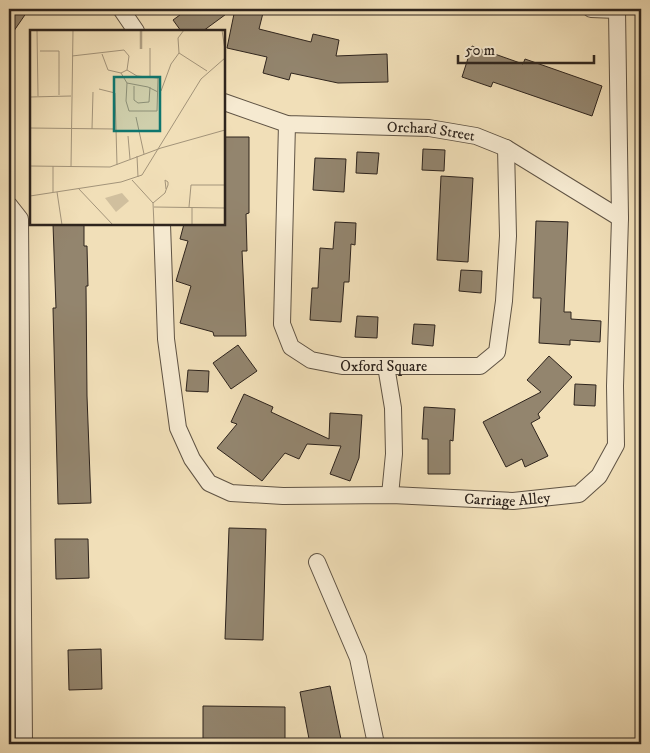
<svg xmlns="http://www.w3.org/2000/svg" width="650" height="753" font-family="'IM FELL DW Pica',serif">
  <rect width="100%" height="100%" fill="#f1dfb8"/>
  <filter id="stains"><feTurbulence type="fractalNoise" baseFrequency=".004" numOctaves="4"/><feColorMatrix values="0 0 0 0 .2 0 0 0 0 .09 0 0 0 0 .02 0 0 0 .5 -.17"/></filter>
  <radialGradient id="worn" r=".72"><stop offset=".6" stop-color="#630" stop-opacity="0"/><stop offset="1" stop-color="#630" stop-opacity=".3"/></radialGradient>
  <path fill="#93856e" stroke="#2e241d" d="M9,9H29L9,38Z
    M188,9H233L203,31H181L173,20Z
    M235,9L263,13L259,29L311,42L313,34L339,40L336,56L387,54L388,82L338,83L291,73L289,80L263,73L267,57L227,48Z
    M472,46L523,64L525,59L602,86L592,116L493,82L491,87L462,77Z
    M224,137H249V213L246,214L247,251H242L246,336H214L213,332L180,323L191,286L176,281L188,241L180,239L184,224H224Z
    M423,149L445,150L444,171L422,170Z
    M357,152L379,153L377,174L356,173Z
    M315,158L346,159L344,192L313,190Z
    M441,176L473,178L468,262L437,260Z
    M536,221L568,222L564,312H571V319L601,321L600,342L570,340V345L539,343L541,298H533Z
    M335,222L356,223L355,245L351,244L349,282H344L341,322L310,320L312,288H318L320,248L333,249Z
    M53,224H84V246H87L88,286H86L87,396L91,503L58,504L53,308H56Z
    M461,270L482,271L481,293L459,291Z
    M357,316L378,317L377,338L355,337Z
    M414,324L435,325L433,346L412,344Z
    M238,345L257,371L231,389L213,363Z
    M549,356L572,377L538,414L540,418L531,423L548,456L525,467L522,459L506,467L483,422L541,392L527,380Z
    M188,370L209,371L208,392L186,391Z
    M575,384L596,385L595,406L574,405Z
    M244,394L273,407L271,412L329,439L330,413L362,415L359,458L350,481L330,474L341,446L307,444L299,459L285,453L262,481L217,448L237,424L231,422Z
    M424,407L455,409L453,441L450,440V474H428V439H422Z
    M229,528L266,529L263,640L225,639Z
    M55,539H88L89,578L56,579Z
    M101,649L102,689L69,690L68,650Z
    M330,686L342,744H310L300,692Z
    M203,706L285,707V744H203Z"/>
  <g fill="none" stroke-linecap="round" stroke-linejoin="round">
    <g stroke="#5f5344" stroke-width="18">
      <g id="street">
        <path d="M121,9L136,31"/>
        <path id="s1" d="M224,102L287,124L429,128L476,136L506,148L620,218"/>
        <path id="s2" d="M287,124L282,324L291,347L311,360L342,366H480L497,352L504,301L508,236L506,148"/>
        <path d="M9,205L20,219L24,744"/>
        <path id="s3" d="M162,224L166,339L178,428L192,459L209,483L231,493L283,496L392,495L513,501L579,494L599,476L616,445L615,386L620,218L617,10L591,9"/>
        <path d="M386,366L393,408L394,454L390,495"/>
        <path d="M317,562L358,658L376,744"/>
      </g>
    </g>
    <use href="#street" stroke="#f6ead1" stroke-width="16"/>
  </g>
  <g text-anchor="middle" stroke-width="4" stroke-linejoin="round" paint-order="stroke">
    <g font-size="15" fill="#2e241d" stroke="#f6ead1">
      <text dy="5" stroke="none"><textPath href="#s1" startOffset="211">Orchard Street</textPath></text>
      <text dy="5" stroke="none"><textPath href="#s2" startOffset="322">Oxford Square</textPath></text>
      <text dy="5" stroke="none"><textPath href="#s3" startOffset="569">Carriage Alley</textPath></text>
    </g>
  </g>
  <g transform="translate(30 30)">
    <rect width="195" height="195" fill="#f1dfb8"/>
    <path d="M92,163L99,171L86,182L75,168Z" fill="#d0bf9e"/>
    <path fill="none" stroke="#af9f83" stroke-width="2.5" d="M111,19V0"/>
    <path fill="none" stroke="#a3947a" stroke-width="1" d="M7,0L8,66M65,0H120M154,0L148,8L149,23L177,41M192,0L195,20M10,21H29V65M42,26L94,20L99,26L97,40L91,43L78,40L72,24M91,43L97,53L118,57L128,62M120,47V18M97,53L96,71L99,81H127L128,48L107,46L97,40M104,56V70L108,73L119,72L120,57M69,59L85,63L87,135M131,61L141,34L149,23M0,67L41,66M106,87L114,124M0,98L85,99M62,99L63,62M98,106L100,129M107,126L108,147M0,136L80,137L131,118L195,100M23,136V162M41,137L43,0M102,150L123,173L124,195M48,158L83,195M27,162L32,195M0,166L91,152L112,145L171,49L195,28M123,173L135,163L136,160L138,155V152L135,150L136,159M124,177L195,178M159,177L161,155H195M162,195V177"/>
    <path fill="#0f766e" fill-opacity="0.15" stroke="#0f766e" stroke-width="2.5" d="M84,47H130V101H84Z"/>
    <rect width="195" height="195" fill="none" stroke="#2e241d" stroke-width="2.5"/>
  </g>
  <rect width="650" height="753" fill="none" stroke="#f1dfb8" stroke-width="30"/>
  <rect x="10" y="10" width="630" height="733" fill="none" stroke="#2e241d" stroke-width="2.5"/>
  <rect x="15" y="15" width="620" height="723" fill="none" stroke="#2e241d"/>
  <path d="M458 55v8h136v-8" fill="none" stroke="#2e241d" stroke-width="2.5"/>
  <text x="465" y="55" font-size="15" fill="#2e241d" stroke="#f6ead1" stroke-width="4" paint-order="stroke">50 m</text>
  <rect width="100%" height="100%" filter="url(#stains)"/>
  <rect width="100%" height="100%" fill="url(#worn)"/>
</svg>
